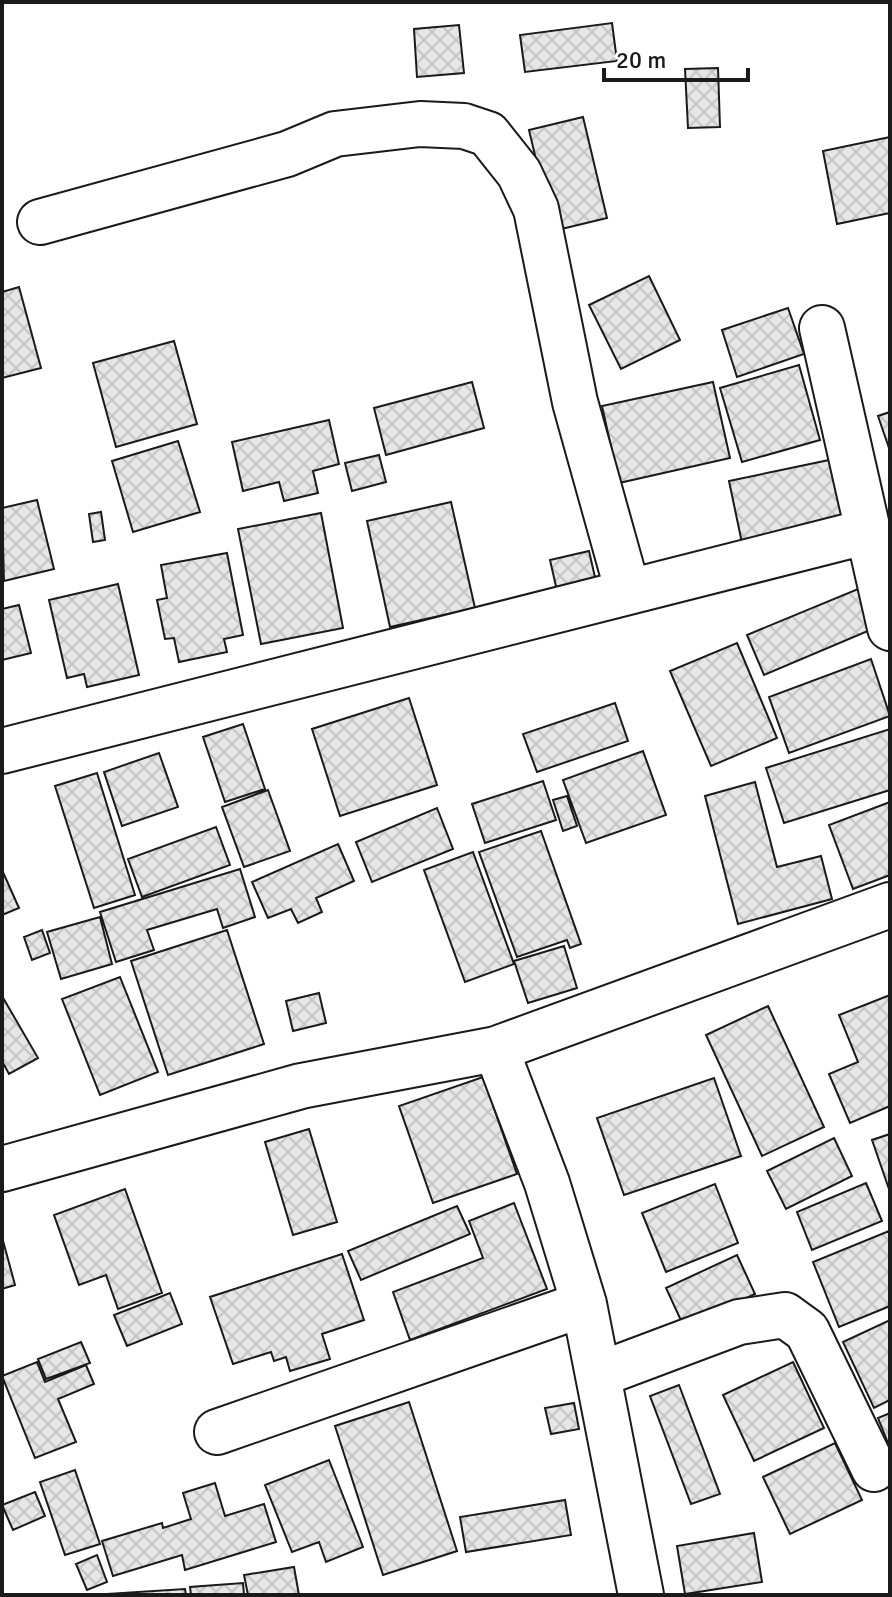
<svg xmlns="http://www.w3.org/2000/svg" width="892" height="1597" font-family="Signika,sans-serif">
  <defs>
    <pattern id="building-cross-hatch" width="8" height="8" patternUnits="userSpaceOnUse" patternTransform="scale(2)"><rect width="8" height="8" fill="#e6e6e6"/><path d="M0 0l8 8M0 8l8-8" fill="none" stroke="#c5c5c5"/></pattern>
  </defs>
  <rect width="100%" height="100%" fill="#fff"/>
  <path fill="url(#building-cross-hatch)" stroke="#1a1a1a" stroke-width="2" d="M612,23L617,61L525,72L520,35Z
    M459,25L464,73L417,77L414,29Z
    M718,68L720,127L688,128L685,69Z
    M583,117L607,218L553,231L529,130Z
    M890,137V213L837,224L823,151Z
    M649,276L680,340L621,369L589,305Z
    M19,287L41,368L2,378V292Z
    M788,308L804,354L737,377L722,330Z
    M174,341L197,424L116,447L93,363Z
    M799,365L820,440L742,462L720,388Z
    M472,382L484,428L386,455L374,408Z
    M713,382L730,458L619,483L602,406Z
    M890,412V451L878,416Z
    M329,420L339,464L313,471L318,493L284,501L279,482L243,491L232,442Z
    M178,441L200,512L133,532L112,461Z
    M379,455L386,482L352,491L345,463Z
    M834,459L847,522L742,543L729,481Z
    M37,500L54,569L4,581L2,508Z
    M451,502L475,608L390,627L367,521Z
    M101,512L105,540L93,542L89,514Z
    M321,513L343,628L261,644L238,529Z
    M589,551L597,586L558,595L550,560Z
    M227,553L243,635L224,639L227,652L179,662L174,638L165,639L157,600L167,598L161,565Z
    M118,584L139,675L87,687L84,674L67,678L49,600Z
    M858,589L875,628L764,675L747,635Z
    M19,605L31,653L2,660V609Z
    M737,643L777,738L711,766L670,671Z
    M871,659L890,716L789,753L769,697Z
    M409,698L437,785L340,816L312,729Z
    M615,703L628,741L537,772L523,734Z
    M243,724L265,789L225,802L203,737Z
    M890,729V790L784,823L766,768Z
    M643,751L666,815L586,843L563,780Z
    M159,753L178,807L122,826L104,772Z
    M97,773L135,895L94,908L55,786Z
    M543,781L556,820L485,843L472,804Z
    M755,782L777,867L821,856L832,899L738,924L705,796Z
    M268,790L290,851L244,867L222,807Z
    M567,796L577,826L563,831L553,800Z
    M890,802V875L853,889L829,825Z
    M437,808L453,849L372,882L356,842Z
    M216,827L230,865L142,897L128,859Z
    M541,831L581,944L570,948L567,940L517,957L479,852Z
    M338,844L354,881L316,898L322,912L298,923L291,909L268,918L252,882Z
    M473,852L514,964L465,982L424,870Z
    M240,869L255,917L223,928L217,909L147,930L154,950L116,962L100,912Z
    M2,870L19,908L2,915Z
    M100,917L112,964L61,979L47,932Z
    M42,930L50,953L32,960L24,937Z
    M227,930L264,1044L168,1075L131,961Z
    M564,946L577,988L528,1003L514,961Z
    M120,977L158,1072L100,1095L62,999Z
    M319,993L326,1023L293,1031L286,1001Z
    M890,995V1106L850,1123L829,1074L858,1062L839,1015Z
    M2,996L38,1058L9,1074L2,1061Z
    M768,1006L824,1127L762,1156L706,1035Z
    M483,1077L517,1174L433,1203L399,1106Z
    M714,1078L741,1156L624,1195L597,1118Z
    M309,1129L337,1222L293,1235L265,1142Z
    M890,1134V1192L872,1140Z
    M834,1138L852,1176L786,1209L767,1171Z
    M866,1183L882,1221L812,1250L797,1212Z
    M715,1184L738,1243L666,1272L642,1213Z
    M125,1189L162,1293L118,1309L106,1275L79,1285L54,1215Z
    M514,1203L547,1289L410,1340L393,1292L483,1258L469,1221Z
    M457,1206L470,1234L361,1280L348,1251Z
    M889,1231L890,1306L839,1327L813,1262Z
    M2,1237L15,1285L2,1289Z
    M342,1254L364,1320L322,1334L330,1359L290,1371L286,1357L274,1361L271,1352L233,1364L210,1297Z
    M737,1255L755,1294L684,1327L666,1288Z
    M170,1293L182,1324L127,1346L114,1315Z
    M890,1320V1400L874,1408L843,1342Z
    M81,1342L90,1363L46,1379L38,1359Z
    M37,1362L45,1382L86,1365L94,1384L58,1399L76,1442L35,1458L2,1376Z
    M793,1362L824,1428L754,1461L723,1395Z
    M679,1385L720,1494L691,1504L650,1396Z
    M409,1402L457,1551L383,1575L335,1426Z
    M574,1403L579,1429L551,1434L545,1408Z
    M890,1413V1448L878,1418Z
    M835,1443L862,1500L790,1534L763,1477Z
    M329,1460L363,1547L326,1562L319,1542L292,1552L265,1485Z
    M75,1470L100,1544L65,1555L40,1482Z
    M215,1483L225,1516L264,1504L276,1542L185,1570L182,1555L113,1576L102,1541L162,1523L163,1528L191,1519L183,1493Z
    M35,1492L45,1516L13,1530L2,1505Z
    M565,1500L571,1535L466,1552L460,1517Z
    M754,1533L762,1582L685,1594L677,1546Z
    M97,1555L107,1582L87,1590L76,1564Z
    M294,1567L299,1595H248L244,1575Z
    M243,1583L244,1595H191L190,1587Z
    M185,1589L186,1595H91Z"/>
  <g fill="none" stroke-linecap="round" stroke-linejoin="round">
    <g stroke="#1a1a1a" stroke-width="48">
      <path id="minor" d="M40,222L287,154L335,134L420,124L464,126L488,134L519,173L536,209L575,402L628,592
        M822,328L890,628
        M2,751L869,531
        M496,1049L547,1183L584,1304L641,1595
        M2,1169L301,1086L496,1049L890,905
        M598,1375L739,1322L785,1315L807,1331L874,1469
        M217,1432L584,1304"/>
    </g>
    <use href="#minor" stroke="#fff" stroke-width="44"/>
  </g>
  <rect width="892" height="1597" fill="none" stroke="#1a1a1a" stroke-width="8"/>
  <path d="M604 68v12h144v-12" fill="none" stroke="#1a1a1a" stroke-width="4"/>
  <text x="616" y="68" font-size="24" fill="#1a1a1a" stroke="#ffffff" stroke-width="6" paint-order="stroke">20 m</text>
</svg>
